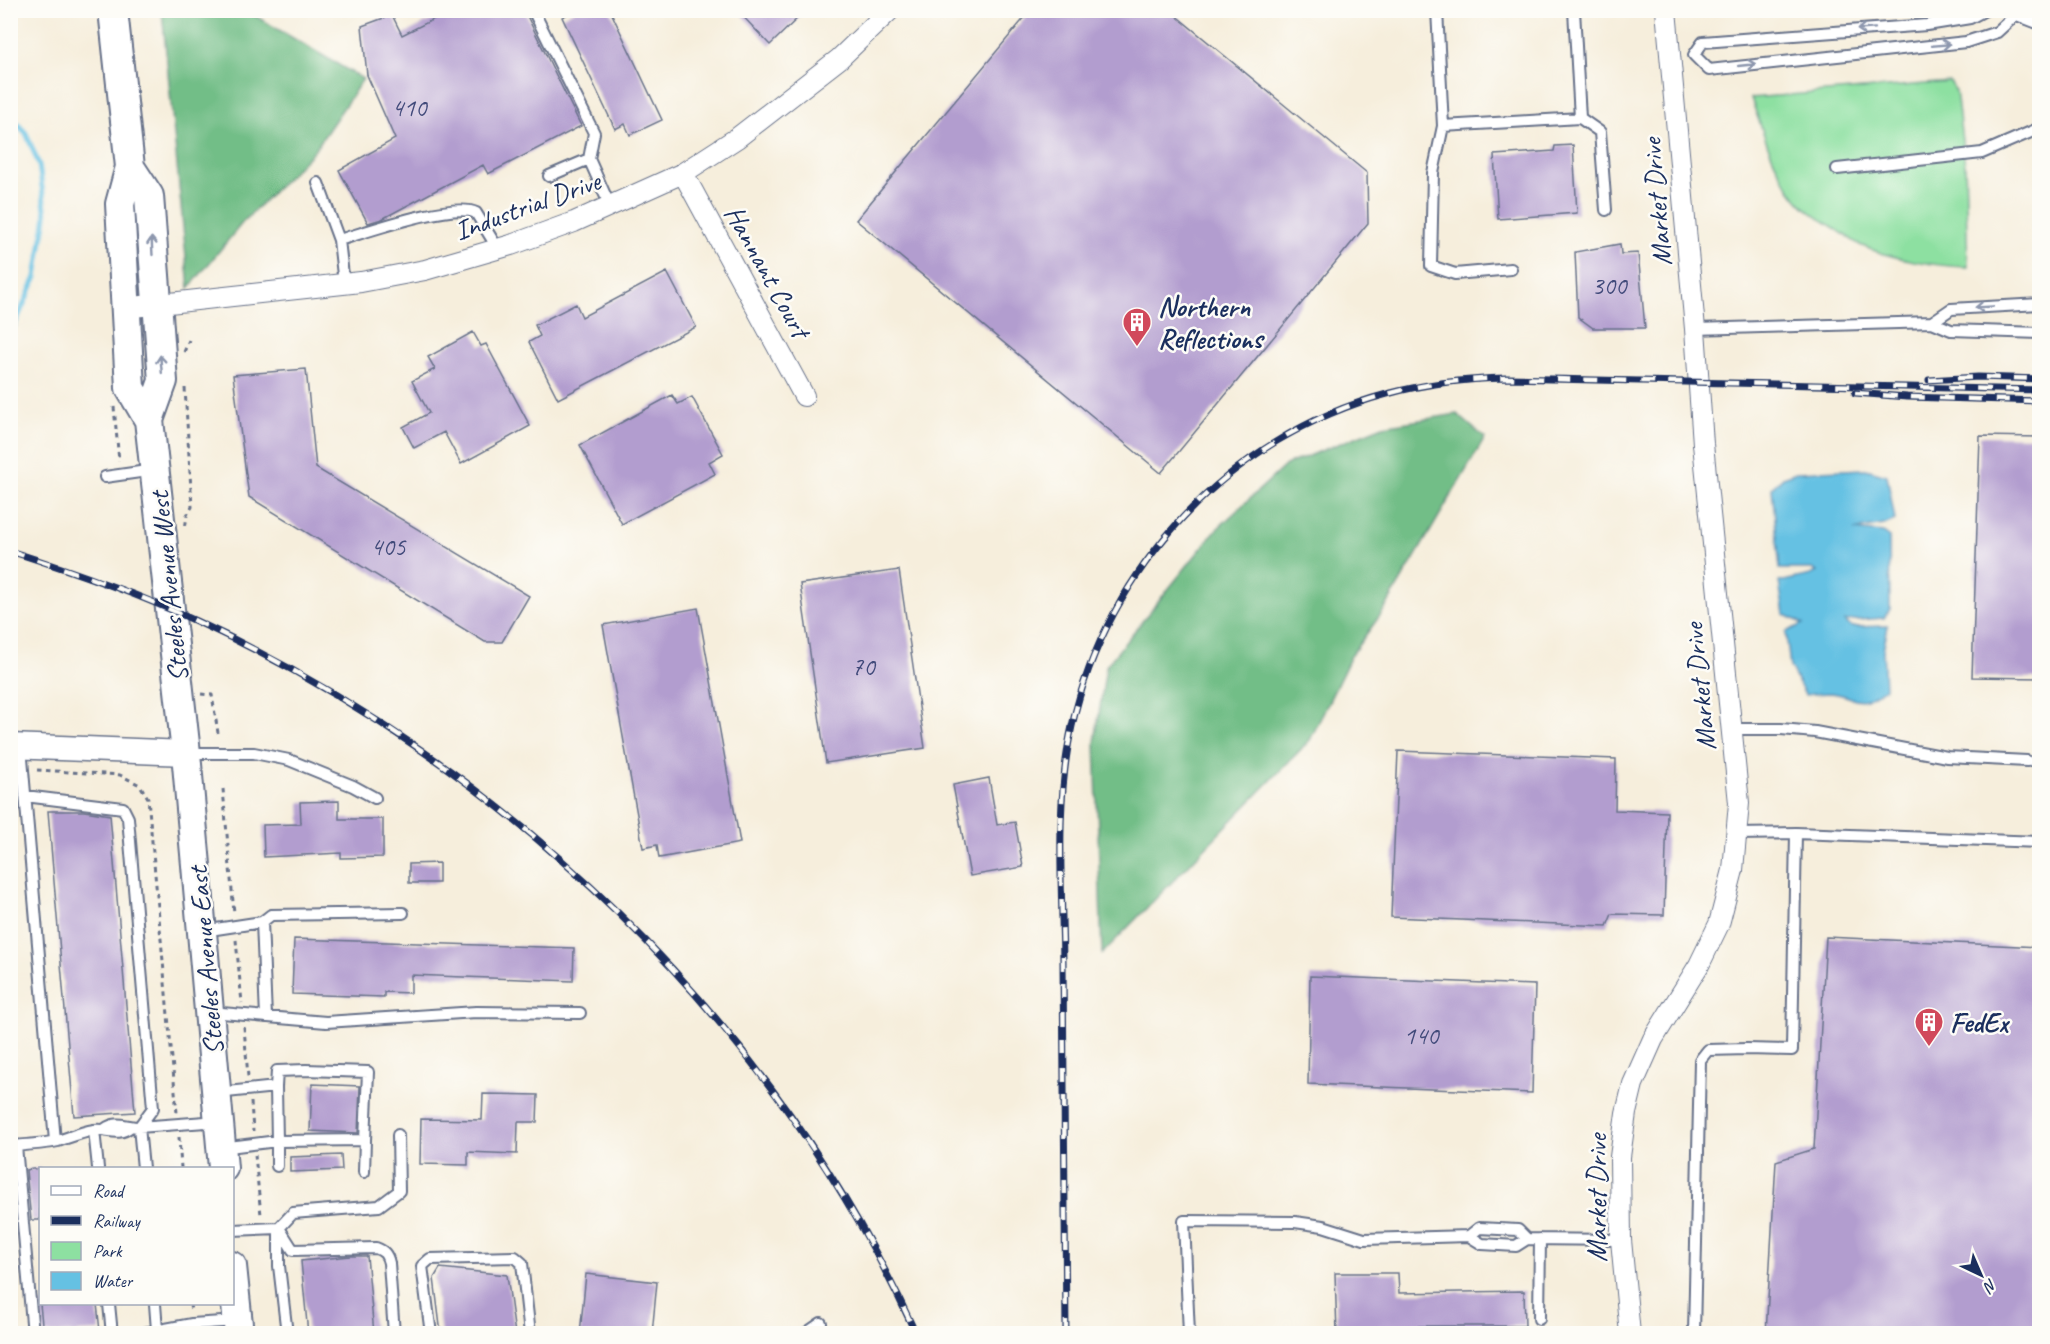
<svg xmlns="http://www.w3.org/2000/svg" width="2050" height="1344" font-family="Caveat,sans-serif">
  <rect width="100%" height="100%" fill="#fdfcf7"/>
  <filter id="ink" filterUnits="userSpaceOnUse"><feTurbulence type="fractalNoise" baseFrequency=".0167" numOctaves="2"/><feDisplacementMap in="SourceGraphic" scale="12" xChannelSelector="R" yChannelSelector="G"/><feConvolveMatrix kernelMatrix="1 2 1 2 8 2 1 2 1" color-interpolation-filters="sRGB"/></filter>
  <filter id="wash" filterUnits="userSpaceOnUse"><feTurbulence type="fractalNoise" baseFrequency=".008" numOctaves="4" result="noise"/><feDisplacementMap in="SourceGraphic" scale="24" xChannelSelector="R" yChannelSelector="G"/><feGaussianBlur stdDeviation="1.35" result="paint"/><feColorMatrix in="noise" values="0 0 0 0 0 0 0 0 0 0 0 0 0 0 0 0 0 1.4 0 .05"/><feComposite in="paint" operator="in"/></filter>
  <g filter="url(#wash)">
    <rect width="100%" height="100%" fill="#f6eedc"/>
    <path fill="#8de0a1" stroke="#548880" stroke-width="1.5" d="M1950,82L1956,91L1965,165L1968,267C1936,266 1890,259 1860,245C1851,240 1842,233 1833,227C1820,219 1807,211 1797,199C1774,170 1763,132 1751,98Z"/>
    <path fill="#72be87" stroke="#467672" stroke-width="1.5" d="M162,11H247L363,79L314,151L243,222L189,288Z
      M1457,414L1485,438L1384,610L1352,654L1310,740L1102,954L1095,742L1106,666L1216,530L1286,465L1383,426Z"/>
    <path fill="#65c1e3" stroke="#4078a0" stroke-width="1.5" d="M1866,469L1887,475L1895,520L1884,525L1854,530L1883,533L1889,537L1890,609L1884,618L1845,621L1851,627L1888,626L1883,650L1885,688C1855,710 1858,695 1830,693C1822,693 1813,694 1805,695L1790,667L1786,632L1803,624L1784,614L1779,582L1811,575L1817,572L1812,569H1780L1772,488L1783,477L1796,472Z"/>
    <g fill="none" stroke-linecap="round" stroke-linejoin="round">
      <path stroke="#65c1e3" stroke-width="5" d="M10,116L26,133L39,165L46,216L36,277L10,335"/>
    </g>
    <g id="blocks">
      <path fill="#b29dcf" d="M452,10H524L581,126L488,174L483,165L382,219L368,223L339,170L395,139L367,75L362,26L392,15L402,35Z
        M576,10H610L662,120L630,135L625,124L615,129L562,17Z
        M737,10H806L770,45Z
        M1031,10H1169L1367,173L1368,223L1161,473L856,220Z
        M1573,145L1577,213L1498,219L1494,155L1554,151L1555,146Z
        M1620,244L1621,254L1638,253L1645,328H1593L1578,317L1575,252Z
        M667,272L696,327L558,399L529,342L540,336L535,325L576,304L582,317Z
        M473,332L481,346L486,344L530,426L461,464L444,432L414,448L403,427L429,413L412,381L435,369L428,357Z
        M306,369L316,468L529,596L502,642H485L249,497L233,375Z
        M672,395L678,404L692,397L723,454L709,462L715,474L622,524L580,445Z
        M1980,436L2040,437V678L1972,677Z
        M899,570L925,748L826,763L800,584Z
        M698,608L740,843L659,858L657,845L643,848L603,625Z
        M1398,751L1616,759L1615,810L1667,812L1664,915L1612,914L1607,926L1391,917Z
        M989,778L997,825L1015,822L1023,867L970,876L953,785Z
        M339,801V819H383V857L341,858V853L264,857L263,825L301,824L300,802Z
        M48,811H84L110,815L135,1112L74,1116Z
        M439,863V883H409V864Z
        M1826,937L2040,947V1334H1766L1776,1161L1814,1149Z
        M294,939L574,948L573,981L411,975V993L384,992V997L292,994Z
        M1310,976L1535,985L1532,1093L1308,1084Z
        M312,1084L360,1086L358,1133L310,1131Z
        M483,1094L538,1095L537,1122H518L517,1154L468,1152V1165L420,1164L421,1119L482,1120Z
        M341,1155L342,1170L290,1172V1157Z
        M40,1168V1220H31L26,1170Z
        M351,1256H367L374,1334H308L301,1261Z
        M440,1268L507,1275L515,1334H441L434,1278Z
        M1335,1273H1398L1399,1293L1524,1291L1525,1326H1395V1334H1337Z
        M586,1274L657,1282L652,1334H580Z
        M40,1304H97L100,1331L43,1334Z"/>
    </g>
  </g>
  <g filter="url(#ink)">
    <use href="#blocks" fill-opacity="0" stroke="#68728a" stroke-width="1.5"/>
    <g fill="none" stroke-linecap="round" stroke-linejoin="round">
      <g stroke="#68728a" stroke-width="14">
        <path id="service" d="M533,10L594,133L589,159L610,206
          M1437,10L1443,126L1433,173L1431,266L1455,274L1511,269
          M2017,15L2040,24
          M1694,55L1709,70L1966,42L1997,32L2021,10
          M1694,55L1703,42L1927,25L1970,18L1985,10
          M1580,118L1600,132L1606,210
          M1443,126L1580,118L1574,10
          M1837,169L1982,153L2040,128
          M549,176L589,159
          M318,183L339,240
          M344,284L339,240C366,232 454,201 476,213L498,249
          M1932,322L1951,309L2040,304
          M1695,329L1932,322L1951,330L2040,333
          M105,477L154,470
          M1732,729H1781L1815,732L1947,757L2027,761
          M21,747L55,1141
          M186,753H254L289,760L353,786L375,798
          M25,796L123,808L128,818L153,1108L139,1127L143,1168
          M1736,834L1796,833L2040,842
          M203,931L262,922
          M210,1012L326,1022L476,1012L580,1013
          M266,1017L262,922L271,915L403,913
          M276,1087L277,1071L306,1070L368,1072L365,1140L277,1141V1166
          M217,1093L276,1087L277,1141L221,1148
          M105,1129C117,1120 126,1127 139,1127L219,1121
          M94,1130L98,1168
          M11,1146C26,1145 43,1144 58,1141C70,1137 82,1132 94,1130C107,1128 118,1137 130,1127
          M16,1146L33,1334
          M364,1172L365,1140
          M279,1228L293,1250L376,1248C384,1251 387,1254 389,1263L394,1334
          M279,1229V1266L287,1334
          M232,1230L279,1228L293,1213L379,1206L399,1191L398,1135
          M1469,1236L1479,1228L1518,1230L1527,1239
          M109,1304L112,1334
          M155,1304L157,1330
          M1539,1319L1540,1239
          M139,1334L192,1324L237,1321
          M431,1334L422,1266L430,1259L515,1257L522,1263L530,1334
          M805,1334L821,1323
          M1189,1334L1184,1221L1295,1222L1323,1226L1364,1239L1469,1236L1482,1244L1516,1246L1527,1239L1621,1240
          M1694,1334L1700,1060L1708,1050L1747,1049L1792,1050L1796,833"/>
      </g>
      <g stroke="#68728a" stroke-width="22">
        <path id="minor" d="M683,173L804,396
          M124,308L361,282L425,270L511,245L574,222L683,173L737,138L839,59L890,10
          M1630,1334L1621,1240L1620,1157L1626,1113L1633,1084L1653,1039L1699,965L1719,924L1733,870L1739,803L1703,444L1695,329L1666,10"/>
      </g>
      <g stroke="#68728a" stroke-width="27">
        <path id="tertiary" d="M10,746L186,753"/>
      </g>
      <g stroke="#68728a" stroke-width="32">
        <path id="secondary" d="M113,10L130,167L120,204L130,388L149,420L186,753L223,1168
          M130,167L149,196L163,381L149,420
          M232,1266L239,1334"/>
      </g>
      <path stroke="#68728a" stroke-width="3" stroke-dasharray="4.5 4.5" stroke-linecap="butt" d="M184,352L189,340
        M185,388L192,507L187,515L185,530
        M114,407L119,461
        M201,694L212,695L218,733
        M37,770L120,775L140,785L148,798L177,1113
        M223,789L234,913
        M236,940L242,1003
        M244,1027L248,1077
        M251,1102L253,1131
        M179,1137L181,1168
        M255,1155L261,1215
        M190,1304L191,1311"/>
      <use href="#service" stroke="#fff" stroke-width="10"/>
      <use href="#minor" stroke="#fff" stroke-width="20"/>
      <use href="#tertiary" stroke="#fff" stroke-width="24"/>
      <use href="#secondary" stroke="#fff" stroke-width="28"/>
      <g stroke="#1b2f5e" stroke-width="7">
        <path id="rail" d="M1929,380L1978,377L2040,379
          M1855,393L1907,397L2040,401
          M10,551C73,571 136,593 196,621C507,765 773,1020 916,1334
          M1066,1334C1065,1210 1064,1086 1063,962C1062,884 1055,803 1072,726C1107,568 1230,436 1387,394C1427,383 1466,379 1507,378L2040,390"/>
      </g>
      <use href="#rail" stroke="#fdfcf7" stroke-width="4.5" stroke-dasharray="14" stroke-linecap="butt"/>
    </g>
    <defs><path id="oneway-shaft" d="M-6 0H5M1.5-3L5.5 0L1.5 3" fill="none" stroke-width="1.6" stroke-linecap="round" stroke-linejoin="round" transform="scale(1.5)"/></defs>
    <g stroke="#8d97ae">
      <use href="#oneway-shaft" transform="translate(1866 29) rotate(176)"/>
      <use href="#oneway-shaft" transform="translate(1941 45) rotate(-5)"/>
      <use href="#oneway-shaft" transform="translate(1747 65) rotate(-6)"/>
      <use href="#oneway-shaft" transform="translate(152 246) rotate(-93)"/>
      <use href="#oneway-shaft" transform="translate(1984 307) rotate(177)"/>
      <use href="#oneway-shaft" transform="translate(161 364) rotate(-95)"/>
    </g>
  </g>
  <defs>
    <g id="building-pin" transform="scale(1.5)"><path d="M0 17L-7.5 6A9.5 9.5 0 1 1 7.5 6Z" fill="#d1495b" stroke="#fdfcf7"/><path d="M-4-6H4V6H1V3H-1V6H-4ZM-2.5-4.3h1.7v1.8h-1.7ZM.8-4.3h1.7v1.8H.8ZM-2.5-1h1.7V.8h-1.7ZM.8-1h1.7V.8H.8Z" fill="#fff"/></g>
  </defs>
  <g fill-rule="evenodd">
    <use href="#building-pin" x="1137" y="322"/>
    <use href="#building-pin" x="1929" y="1022"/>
  </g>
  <g text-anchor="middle" stroke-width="5" stroke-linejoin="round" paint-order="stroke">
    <g font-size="26" fill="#414a7a">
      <text x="409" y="116">410</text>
      <text x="1609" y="294">300</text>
      <text x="388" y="555">405</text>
      <text x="863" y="675">70</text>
      <text x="1421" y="1044">140</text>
    </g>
    <g font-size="28" fill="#1b2f5e" stroke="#fdfcf7">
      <text transform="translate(1656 202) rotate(-95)" y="10">Market Drive</text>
      <text transform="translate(527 205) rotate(-20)" y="10">Industrial Drive</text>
      <text transform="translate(768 271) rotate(61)" y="10">Hannant Court</text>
      <text transform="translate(168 587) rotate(-96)" y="10">Steeles Avenue West</text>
      <text transform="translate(1699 687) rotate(-96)" y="10">Market Drive</text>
      <text transform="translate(205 961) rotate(-95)" y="10">Steeles Avenue East</text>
      <text transform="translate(1596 1198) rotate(-90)" y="10">Market Drive</text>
    </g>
    <g font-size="28" font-weight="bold" fill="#1b2f5e" stroke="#fdfcf7" text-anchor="start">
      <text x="1158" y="316">Northern<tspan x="1158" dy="32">Reflections</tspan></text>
      <text x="1950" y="1032">FedEx</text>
    </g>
  </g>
  <rect width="2050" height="1344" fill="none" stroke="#fdfcf7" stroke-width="36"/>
  <rect x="39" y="1167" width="195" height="138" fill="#fdfcf7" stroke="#a3aaba" stroke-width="1.5"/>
  <rect x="51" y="1186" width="30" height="9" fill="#ffffff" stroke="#a3aaba" stroke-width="1.5"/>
  <text x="93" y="1197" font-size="18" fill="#1b2f5e">Road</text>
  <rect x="51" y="1216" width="30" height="9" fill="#1b2f5e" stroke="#a3aaba" stroke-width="1.5"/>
  <text x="93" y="1227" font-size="18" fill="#1b2f5e">Railway</text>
  <rect x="51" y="1242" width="30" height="18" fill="#8de0a1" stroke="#a3aaba" stroke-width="1.5"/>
  <text x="93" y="1257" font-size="18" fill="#1b2f5e">Park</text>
  <rect x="51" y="1272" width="30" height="18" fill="#65c1e3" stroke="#a3aaba" stroke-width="1.5"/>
  <text x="93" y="1287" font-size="18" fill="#1b2f5e">Water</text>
  <g transform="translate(1981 1275) rotate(136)" stroke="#fdfcf7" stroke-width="4.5" paint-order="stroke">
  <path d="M0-4.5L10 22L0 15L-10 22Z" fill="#1b2f5e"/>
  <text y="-9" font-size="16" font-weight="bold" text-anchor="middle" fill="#1b2f5e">N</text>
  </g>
</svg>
